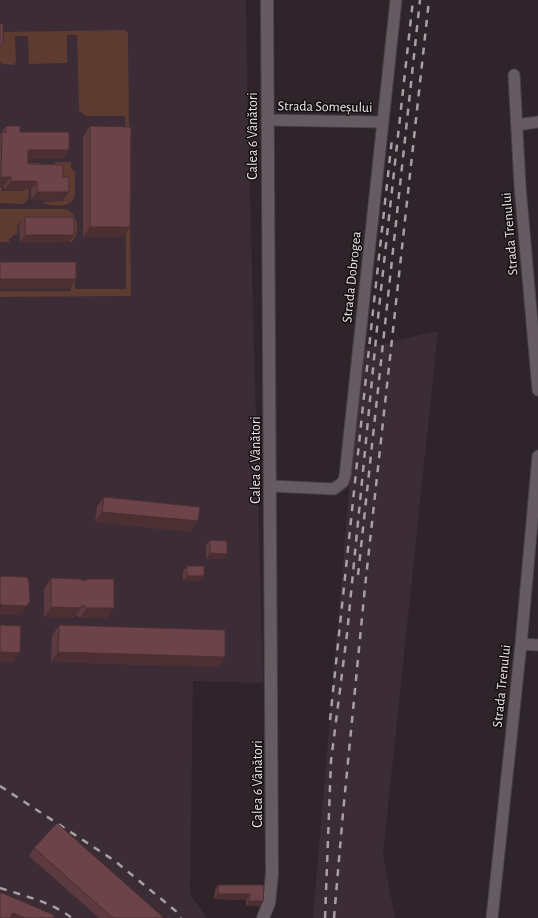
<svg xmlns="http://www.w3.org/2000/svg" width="538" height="918" font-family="'Alegreya Sans',sans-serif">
  <rect width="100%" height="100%" fill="#2e242a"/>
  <path fill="#3c2c35" d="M0,0H246L248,120L263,683L193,681L190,894L207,918H0Z
    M438,331L383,855L395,918H313L361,349Z"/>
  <path fill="#5d3b31" d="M126,30L128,33L131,296L0,297V291H71V274H75V289H126L125,116H86L79,111L77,35H67V63L29,64L28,36H15L16,62L13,65L3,64L0,62V32Z
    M9,162L41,163V166L29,172V198L24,204L0,203V187H2V191H23V167Z
    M55,162H71V169L75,171V196C73,200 72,202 68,204C62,207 47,206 42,202L64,201V186L55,172Z
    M0,209H66C79,214 80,232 72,242H70L69,223H18L17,235H13L12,238H9V242H0Z"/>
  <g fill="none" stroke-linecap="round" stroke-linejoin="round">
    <g stroke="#494146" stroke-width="13">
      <path id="street" d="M514,75L520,186L538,390
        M267,120L383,122
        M517,125L538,122
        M270,486L334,489L343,482L345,476L396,0
        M521,644L538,645
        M492,918L521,644L538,456"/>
    </g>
    <g stroke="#494146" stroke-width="14">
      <path id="secondary" d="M263,918L269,903L272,874L267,0"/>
    </g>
    <use href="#street" stroke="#675b62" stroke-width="11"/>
    <use href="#secondary" stroke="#675b62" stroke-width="12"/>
    <path stroke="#a8a0a5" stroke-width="2.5" stroke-dasharray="7 7" stroke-linecap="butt" d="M358,575L420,0
      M330,720L372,320L392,139
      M0,786L115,861L177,912L181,918
      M0,888C25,896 51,902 72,918
      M325,918L331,761L347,634L379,308L413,0
      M334,918L343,813L365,587L429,0"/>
  </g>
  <path fill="#5c3a3f" d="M6,126L20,132L63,159H28V164L63,177L69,192L62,201L31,200V190H4V186H0V134Z
    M90,126L123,237H83V137Z
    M25,217L69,242L20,243L19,225Z
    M104,497L191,532L95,522L97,507Z
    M210,540L227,554L223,559H206V545Z
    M187,566L204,576L200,581H183V571Z
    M51,578L114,608L107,618H80L76,615L73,618L44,617V589Z
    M59,625L225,657L218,667L51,662L52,636Z
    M34,848L164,918H99L29,856Z
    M218,885H264L263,901L260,906H246V900L214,899L215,890Z"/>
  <path fill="#4b2f33" d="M28,150H69L63,159H22Z
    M1,177H11L4,186H0V178Z
    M11,181H37L31,190H4Z
    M37,192H69L62,201L31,200Z
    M90,227H130L123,237H83Z
    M25,235H74L69,242L20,243Z
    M0,279H76L69,289H0Z
    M102,512L198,521L191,532L95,522Z
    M210,553L227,554L223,559H206Z
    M187,576H204L200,581H183Z
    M30,602L23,612L19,615H0V608L2,605Z
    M83,605L76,615L73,618L44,617L51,607Z
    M87,608H114L107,618H80Z
    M0,652L20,653L13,663L0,662Z
    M58,652L225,657L218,667L51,662Z
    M218,894H250L246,900L214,899Z
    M249,901H263L260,906H246Z
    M13,913L25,918H9Z"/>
  <path fill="#6b4349" stroke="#4b2f33" d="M0,24H3V45H0Z
    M6,126H20V132H69V150H28V164L63,165V177H69V192H37V181H11V177H1L2,132H6Z
    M90,126L131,127L130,227H90Z
    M25,217H74V235H25Z
    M0,262H76V279H0Z
    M104,497L200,507L198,521L102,512Z
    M210,540L227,541V554L210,553Z
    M187,566H204V576H187Z
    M2,576L27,577L29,582L30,602L26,606L2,605L0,604V578Z
    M51,578L81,579L84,581L88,579H114V608H87L83,605L80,608L51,607Z
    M0,625L21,626L20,653L0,652Z
    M59,625L225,630V657L58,652Z
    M57,823L164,918H113L34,848Z
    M218,885H264L263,901H249L250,894H218Z
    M0,892L54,915L53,918H25L13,913L10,918H0Z"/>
  <g text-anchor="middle" stroke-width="3" stroke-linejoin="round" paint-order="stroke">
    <g font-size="14" fill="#ece5e9" stroke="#140f12">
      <text transform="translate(325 106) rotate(1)" y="5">Strada Someșului</text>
      <text transform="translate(252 136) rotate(-90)" y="5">Calea 6 Vânători</text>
      <text transform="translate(509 234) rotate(-95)" y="5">Strada Trenului</text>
      <text transform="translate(351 277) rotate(-84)" y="5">Strada Dobrogea</text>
      <text transform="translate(255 460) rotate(-90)" y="5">Calea 6 Vânători</text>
      <text transform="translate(501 686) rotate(-84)" y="5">Strada Trenului</text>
      <text transform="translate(257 784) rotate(-90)" y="5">Calea 6 Vânători</text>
    </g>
  </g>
</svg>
